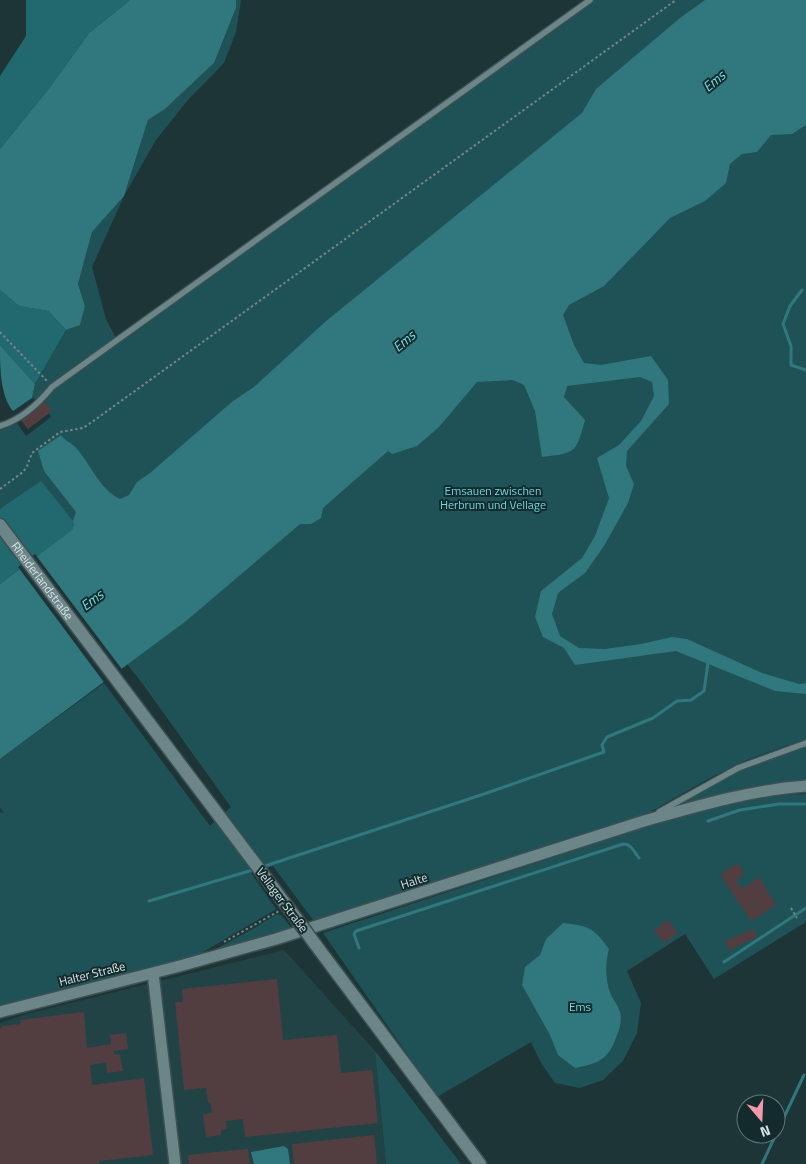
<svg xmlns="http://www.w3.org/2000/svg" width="806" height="1164" font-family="'Titillium Web',sans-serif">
  <rect width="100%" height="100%" fill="#1e3537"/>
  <path fill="#224346" d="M284,950L375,1051L386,1164H0V1023L27,1014Z"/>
  <path fill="#1f5257" d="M236,0H241L236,32L224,63L187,101L156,140L124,196L92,267L106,319L117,340L590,0H806V784L653,816L749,765L799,745H788L747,760L708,779L629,824L316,924L273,866L251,873L276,909L275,910L186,962L0,1009V812L4,813L0,808V759L104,683L210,826L231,807L142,683L4,507L0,509V430L17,423L26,436L51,417L41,400L32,398L35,384L66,330L80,325L85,306L78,284L92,232L124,196L148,120L165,109L214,63L236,8Z
    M806,794V922L714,979L685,934L627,971L641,1003L637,1033L623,1061L603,1080L580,1088L555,1083L541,1063L531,1042L437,1097L323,933L697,810L764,796Z
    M277,914L281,915L294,931L199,958L251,930Z
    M375,1051L461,1164H386Z"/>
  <path fill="#21696f" d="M26,0H130L89,33L50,87L0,149V76L26,36Z
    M0,290L19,306L48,311L66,330L35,384L0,345Z
    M41,481L73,521L74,525L72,530L0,584V509Z"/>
  <path fill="#31777e" d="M130,0H236V8L214,63L165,109L148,120L124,196L92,232L78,284L85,306L80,325L66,330L48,311L19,306L0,290V149L50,87L89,33Z
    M705,0H806V125L792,134L771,135L757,152L742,154L730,164L726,183L705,201L670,218L604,286L569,305L563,315L574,345L584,363L601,365L651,356L668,380L669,404L627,451L626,466L634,484L628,503L604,546L585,573L558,593L552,614L560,636L579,648L605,649L641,644L672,637L687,639L762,673L799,684L806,683V694L775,691L676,651L575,665L564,648L543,637L535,617L541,591L582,558L595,536L609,498L597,458L619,445L641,421L654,396L652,382L640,377L567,386L564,397L585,420C576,453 576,453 542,457L535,411L524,385L513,380L477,382L439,427L417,446L392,454L388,451L323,508L321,518L311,524H300L186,621L0,759V584L72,530L74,525L73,521L76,512L44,471L38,451L61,435C65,441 72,443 76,448C91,464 99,489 120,499L129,495L137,482L150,473L233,401L254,387L325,322L582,113L596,89L680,18Z
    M0,345L35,384L32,398L13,411C0,396 0,366 0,345Z
    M563,923C589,926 593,927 609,949C605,964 605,980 611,995C614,1000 618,1006 620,1012C622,1020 620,1028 617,1035C608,1060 600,1063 575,1068L558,1055L550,1035L522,985L525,967L540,955L546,939Z
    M284,1146L288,1149L290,1164H254L251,1152Z"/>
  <path fill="#1e3537" d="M35,554L124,672L106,685L18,567Z"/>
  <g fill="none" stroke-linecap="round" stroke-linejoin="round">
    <path stroke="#31777e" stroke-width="3" d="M802,290L790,306L783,324L791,346V365L806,370
      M708,821L740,810L779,804H806
      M262,867L481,795L604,752L602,745L607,737L653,718L677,701L691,700L704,691L708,663
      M149,901L256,869
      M359,948L354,934L356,931L623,844C632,844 634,852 639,858
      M724,962L806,908
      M762,1164L804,1075"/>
  </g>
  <path fill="#523e40" d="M44,400L52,411L28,429L19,418Z
    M738,863L744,874L736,880L742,889L759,877L776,905L751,921L720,874Z
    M668,920L678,933L664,943L654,930Z
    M753,929L757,937L729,950L725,941Z
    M277,979L283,1040L337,1035L341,1073L372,1070L378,1123L245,1137L243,1119L226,1121L227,1129L221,1130V1135L206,1137L203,1114L212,1113L211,1103L208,1102L206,1088L184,1090L175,1002H183L182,989Z
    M84,1012L87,1048L111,1044L110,1035L126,1033L128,1049L114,1051V1054L120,1055L123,1071L107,1073L106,1062L90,1065L92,1085L144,1078L153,1155L99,1161V1164H0V1029L2,1026L21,1024L20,1020Z
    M374,1135L377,1164H294L292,1144Z
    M248,1149L250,1164H189L188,1155Z"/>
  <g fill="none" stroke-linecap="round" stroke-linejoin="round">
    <g stroke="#3c5052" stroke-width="8">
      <path id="service" d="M0,426C20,420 39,403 52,387L590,0
        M659,812L738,768L806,743"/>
    </g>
    <g stroke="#3c5052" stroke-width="14">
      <path id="minor" d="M153,973L175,1164
        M0,1012L176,967L276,939L644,821C697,806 751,790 806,786"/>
    </g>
    <g stroke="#3c5052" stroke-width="15">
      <g id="secondary">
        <path id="s1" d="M0,525L296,918"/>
        <path d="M315,944L480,1164"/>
      </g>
    </g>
    <path stroke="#738687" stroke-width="2" stroke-dasharray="2.5 2.5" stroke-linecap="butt" d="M0,332L47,381
      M0,489L23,472L27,466L32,453L60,432L83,428L92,422L676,0
      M791,908L797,918
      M224,942L279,911"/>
    <use href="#service" stroke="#6c8588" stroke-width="5.5"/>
    <use href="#minor" stroke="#6c8588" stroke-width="11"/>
    <use href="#secondary" stroke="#6c8588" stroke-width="12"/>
    <g stroke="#3c5052" stroke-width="15" stroke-linecap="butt">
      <path id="secondary-bridge" d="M296,918L315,944"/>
    </g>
    <use href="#secondary-bridge" stroke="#6c8588" stroke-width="12"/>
  </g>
  <g text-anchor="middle" stroke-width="4" stroke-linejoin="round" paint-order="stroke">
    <g font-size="12" fill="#6cd7e2" stroke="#142b2d">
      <text x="493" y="495">Emsauen zwischen<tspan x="493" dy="14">Herbrum und Vellage</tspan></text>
      <text x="580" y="1011">Ems</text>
    </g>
    <g font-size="12" fill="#d6e4e5" stroke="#142b2d">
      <text dy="4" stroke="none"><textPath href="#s1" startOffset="70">Rheiderlandstraße</textPath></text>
      <text transform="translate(414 881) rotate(-18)" y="4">Halte</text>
      <text transform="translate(282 900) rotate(53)" y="4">Vellager Straße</text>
      <text transform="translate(92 974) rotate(-14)" y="4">Halter Straße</text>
    </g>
    <g font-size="14" font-style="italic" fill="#73dee9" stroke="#142b2d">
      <text transform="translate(714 81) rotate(-40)" y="5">Ems</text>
      <text transform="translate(404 341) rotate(-40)" y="5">Ems</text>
      <text transform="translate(92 600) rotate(-37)" y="5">Ems</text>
    </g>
  </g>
  <g transform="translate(761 1119) rotate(161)"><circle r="24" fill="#142b2d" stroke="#627577"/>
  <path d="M0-4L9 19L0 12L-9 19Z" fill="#f39aa8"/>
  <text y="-8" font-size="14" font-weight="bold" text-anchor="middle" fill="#d6e4e5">N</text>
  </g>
</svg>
